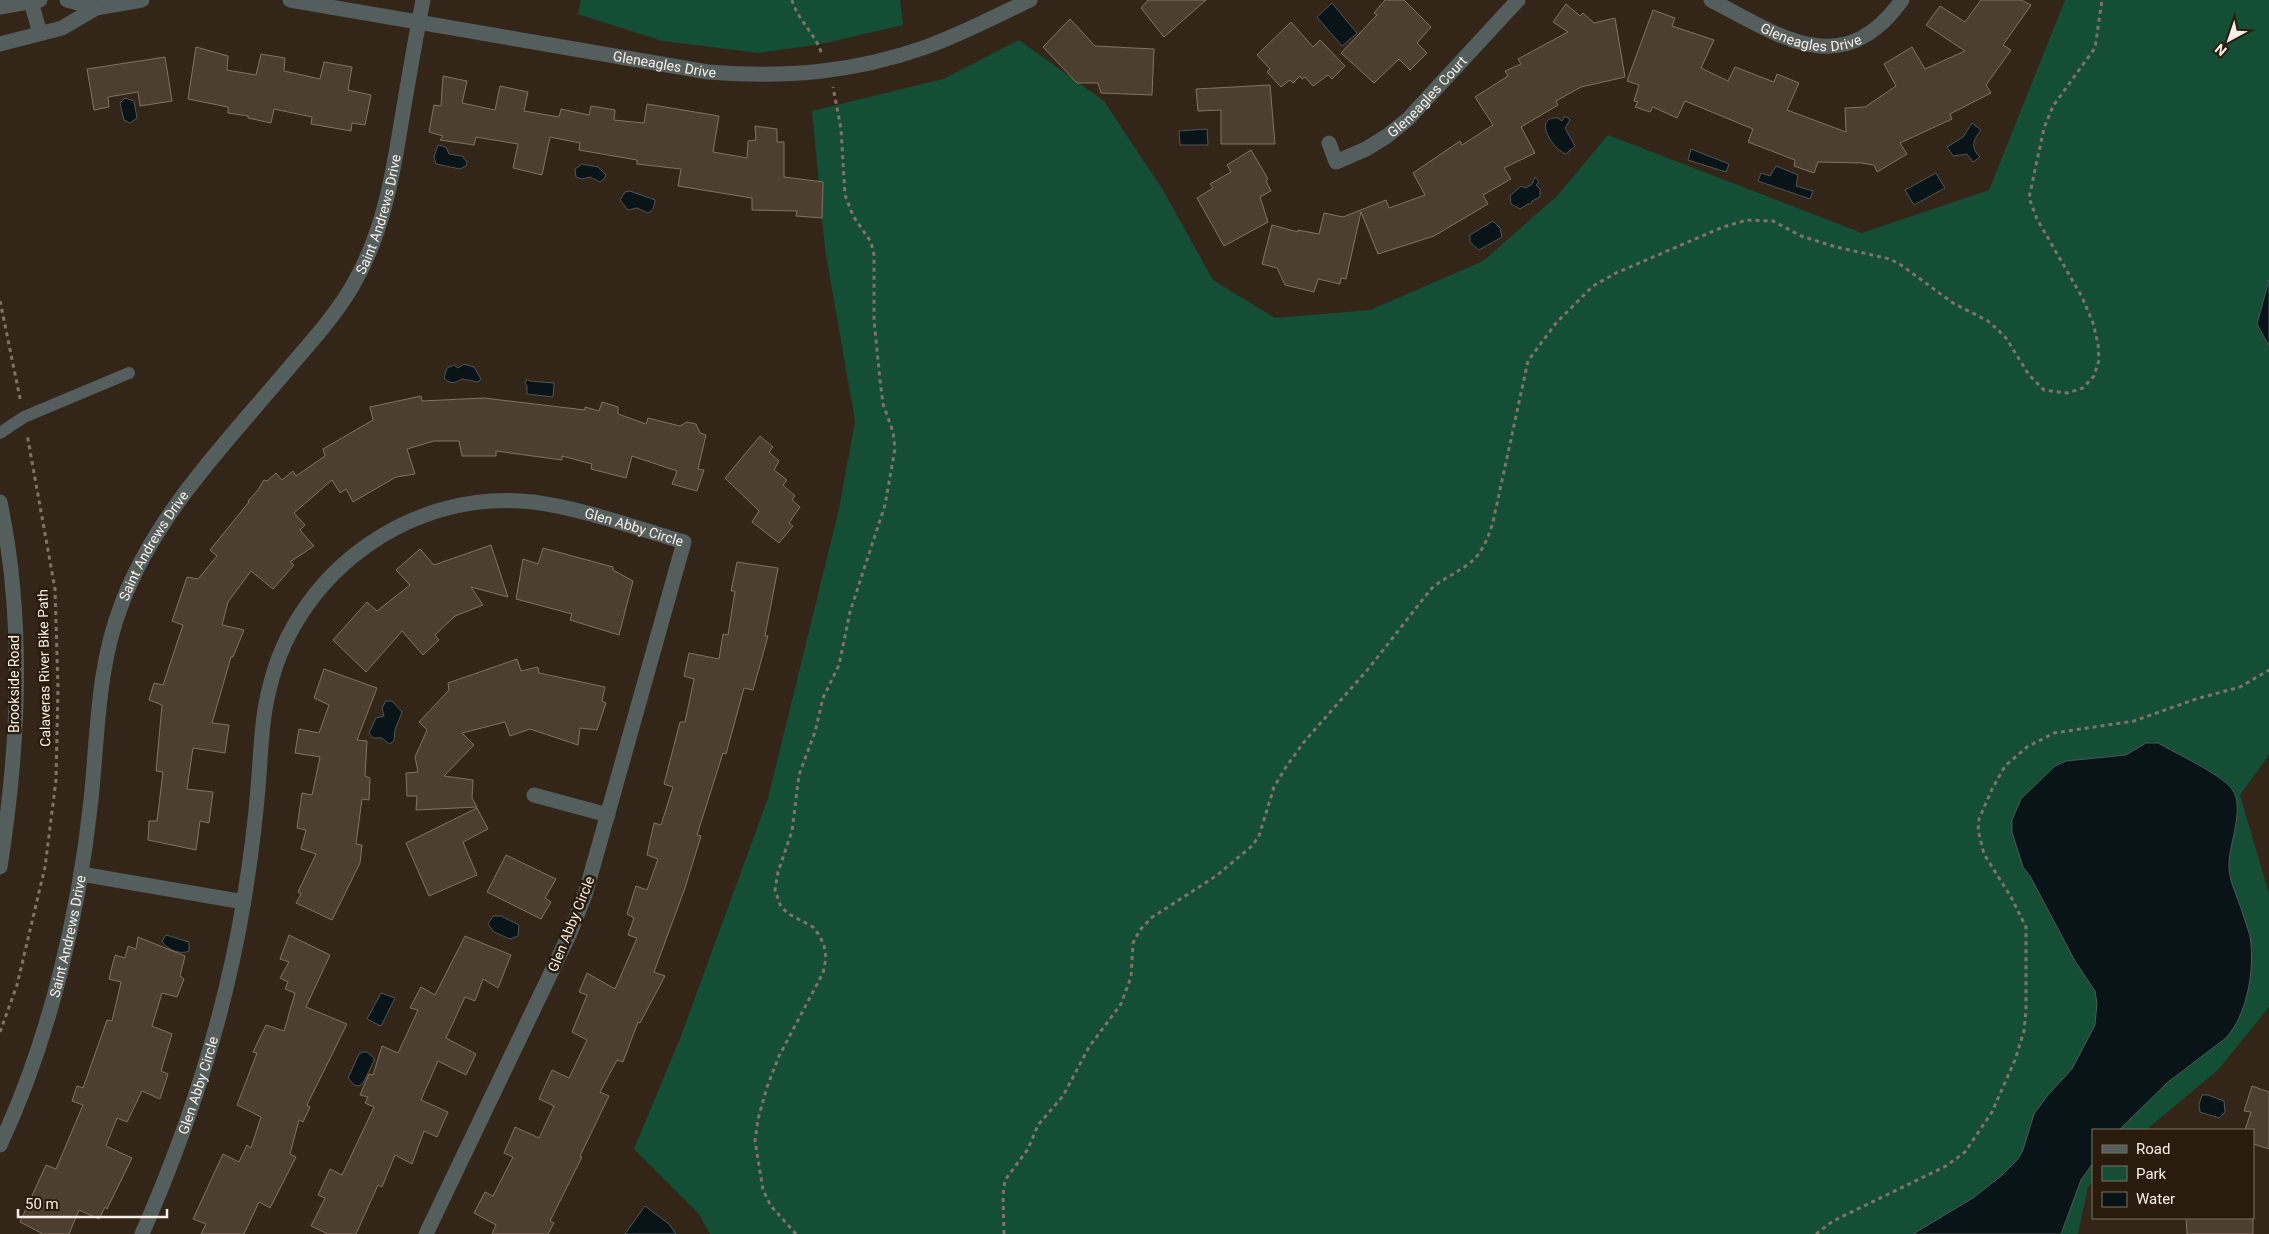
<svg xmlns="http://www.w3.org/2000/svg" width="2269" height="1234" font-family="Roboto,sans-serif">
  <rect width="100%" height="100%" fill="#332518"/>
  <path fill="#134e35" d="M581,0H900L903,25L821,44L759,53L662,41L578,14Z
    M2065,0H2269V755L2240,795L2269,894V1007L2218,1070L2146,1130H2093V1182L2088,1187L2078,1234H710L699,1214L634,1149L681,1036L768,798L839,509L855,421L825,249L812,111L943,79L1019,40L1104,101L1163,190L1213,280L1275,318L1370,310L1483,261L1557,196L1608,135L1862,233L1989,190Z"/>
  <path fill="#081418" stroke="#515656" d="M1332,3L1357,33L1342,46L1317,17Z
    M125,98L134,101L137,118L130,123L124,120L120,103Z
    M1564,117H1567L1570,120L1565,128L1575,146L1566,154C1552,149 1532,116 1558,118L1562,121Z
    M1972,123L1981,130C1973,140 1970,147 1980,157L1973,162L1967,154L1953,156L1947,147L1963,137Z
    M1207,129L1208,145H1180L1179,131Z
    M438,145L446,147L449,154L462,156L467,162L466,166L460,169L436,164L434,157Z
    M1691,149L1729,164L1726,172L1688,160Z
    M582,164L598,167L606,175L604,179L600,182L590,177L582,179L576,177L575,169Z
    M1776,166L1798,175L1796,186L1813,191L1810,199L1758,181L1761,173L1770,176Z
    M1936,173L1945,188L1914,205L1905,190Z
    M1535,177L1539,182L1536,185L1540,189V197L1532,201L1531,204H1528L1520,209L1511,204L1510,196L1521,186L1526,188L1532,184Z
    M630,191L655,200C654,206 654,210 648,213L637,208L628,210L620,200L625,192Z
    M1493,221L1500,228L1502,237L1479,250L1470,242V235Z
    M2269,280V346L2257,324Z
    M464,364L474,367L481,379L478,382L462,379C455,383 451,385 444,378L447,368L454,365L458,368Z
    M527,379L530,381L554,383L553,397L527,394V386L525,383Z
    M386,701H392L402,712L395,730L394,741L389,744L382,738H373L369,733L376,718L384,716L382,708Z
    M2146,743H2158C2175,753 2221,774 2232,789C2246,808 2228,845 2229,867C2229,881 2238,898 2242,911C2244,919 2248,928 2250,936C2255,969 2248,1013 2226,1038L2168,1082L2119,1130H2093V1163L2081,1180L2061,1234H1913L1973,1198L2001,1176L2018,1159L2023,1150L2034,1114L2048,1095L2072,1069L2095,1025L2097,1003L2095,991L2075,961L2030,876L2023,867L2012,832V820L2021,799L2055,766L2066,761L2126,755Z
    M493,916H501L519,925L518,936L510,939L494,932L488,924Z
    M166,935L189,942V951C181,955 167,950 162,941Z
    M381,993L395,998L381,1026L367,1019Z
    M363,1052H367L374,1058V1061L363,1083L359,1086L354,1085L348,1078L359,1054Z
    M2202,1095H2208L2224,1101L2225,1112L2219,1118L2200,1112L2199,1104Z
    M645,1206L669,1224L676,1234H625Z"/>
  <path fill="#4d3f30" stroke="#837263" d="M1148,0H1206L1164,37L1141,8Z
    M1385,0H1404L1431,27L1417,43L1427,53L1410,70L1399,59L1374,83L1341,53L1377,15L1374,13Z
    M1981,0H2021L2031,5L2003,45L2011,50L1986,85L1991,93L1950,114L1952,119L1900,143L1907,154L1877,172L1874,165L1861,163L1818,162L1814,173L1794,166L1795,160L1748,142L1753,129L1685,101L1677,118L1653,107L1650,112L1635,107L1638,102L1634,101L1639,85L1627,81L1653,10L1675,18L1672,26L1714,40L1701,68L1728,81L1735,67L1774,82L1777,74L1799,83L1787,110L1846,132L1845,108L1865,107L1896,86L1884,64L1912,47L1925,69L1965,51L1926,25L1940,6L1965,22Z
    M1566,4L1580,16L1583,13L1594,23L1615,18L1625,77L1581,87L1556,101L1558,105L1521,127L1535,153L1504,168L1511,179L1483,195L1488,204L1434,236L1378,254L1361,212L1346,279L1341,278L1340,284L1318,279L1314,292L1285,285L1277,268L1262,264L1272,225L1298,232V230L1319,234L1324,213L1343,217L1386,200L1389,208L1425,195L1413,173L1460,141L1462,145L1493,125L1475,97L1508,76L1505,71L1521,64L1518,59L1568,32L1553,22Z
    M1070,19L1095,46L1154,49L1152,95L1101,93L1098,83H1077L1043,47Z
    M1291,22L1313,47L1320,40L1345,66L1332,79L1328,75L1313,86L1305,77L1302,79L1300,76L1293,83L1290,80L1281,87L1267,72L1270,69L1257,55Z
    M196,47L228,56L227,70L256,75L261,54L285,58L284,71L320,79L324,62L352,67L348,90L371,95L365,125L352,123L351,131L311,124L312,117L274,109L271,123L248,118V116L228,113V107L188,99Z
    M165,57L172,101L140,106L138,92L108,97L109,107L94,110L87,69Z
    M443,76L467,81L462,103L495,110L500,86L528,92L524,111L559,117L561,109L589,115L591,106L615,110L614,120L644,123L647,104L719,116L713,152L747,158L748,141L756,140L755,126L777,129V142H784V177L823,182L822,218L796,216L797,211L752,210V198L678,186L681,169L637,164V160L579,150L580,143L550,137L542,175L513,168L518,144L476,137L474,145L440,140L443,136L429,132L434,105L441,106Z
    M1270,85L1275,144H1221V110L1198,111L1196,89Z
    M1251,150L1268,179L1266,181L1271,191L1260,197L1268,222L1224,246L1197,198L1213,188L1210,184L1231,172L1227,165Z
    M421,396L422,401L484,398L585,410V407L599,411L602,402L618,407V414L646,424L648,418L680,426L687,422L696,424L700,433L706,435L698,469L704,470L697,491L672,484L677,471L632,456L626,478L591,469L592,464L562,456V460L496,451V456H462L459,441H434L407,449L415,474L396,477L353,502L346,489L340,493L332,480L294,513L305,525L300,530L314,546L290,562L294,565L273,589L251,571L228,602L222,625L244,630L233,657H231L212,723L229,725L225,753L193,748L187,789L213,792L209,823L200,821L196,850L148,840L149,821H157L163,772L156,771L162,705L149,700L154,683L163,685L183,625L172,621L187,577L198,579L217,556L210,550L249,502L248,501L258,490L264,480L267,481L276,473L282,480L293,471L296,476L325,456L323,449L373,420L370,407Z
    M760,436L773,447L769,452L779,461L774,470L787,480L783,485L795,496L792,500L800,507L789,523L793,526L779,543L752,522L759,511L725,478Z
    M491,545L508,597L471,587L483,605L455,616L435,635L439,640L423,655L402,631L366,672L333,640L367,602L377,611L410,585L396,570L420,549L434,565Z
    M543,548L613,567V570L633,581L619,635L570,620L572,614L516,599L523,559L538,564Z
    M737,562L778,568L765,636H768L753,690L744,688L726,754L723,753L697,835L701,836L685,888L654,972L665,976L640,1023L638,1022L623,1062L617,1060L600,1092L609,1096L580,1156L582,1157L550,1221L554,1223L548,1234H492L496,1225L474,1213L485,1192L493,1196L513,1157L504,1153L515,1127L539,1138L554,1106L539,1099L552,1070L569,1078L587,1040L572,1032L587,995L579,992L587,973L615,989L637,938L628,935L634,918L627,914L636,886L647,890L658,859L647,855L654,823L661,825L673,787L664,784L680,722H685L694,679L684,676L689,653L719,659L723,634L728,635L735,591H731Z
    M517,659L521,671L538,667L539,673L605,687L602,701L606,703L597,730L580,728L578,745L530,729L510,736L505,722L462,733L474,745L444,776L473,780L472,798L477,807L416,810L417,796H407L406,773L418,772L415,757L427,730L419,722L449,690L448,683Z
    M324,669L377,688L357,740L367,741L365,776L370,778L369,800L362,799L356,844L362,845L360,863L332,920L296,903L301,894L298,892L316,854L301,849L306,830L297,828L302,793L312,795L320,757L295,753L299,729L319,733L329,705L314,698Z
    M477,808L488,829L463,842L477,875L429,896L406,843Z
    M506,855L556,879L545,898L551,902L541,919L487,892Z
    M289,935L330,955L306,1007L347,1024L307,1105L310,1107L303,1122L299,1120L290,1154L296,1157L270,1208L259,1202L244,1234H201L206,1224L193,1219L223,1154L239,1162L247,1145L251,1148L261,1117L237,1105L257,1053L253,1052L266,1025L284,1031L295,993L285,989L288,982L280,978L289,962L280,959Z
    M465,936L511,955L498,988L483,979L475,1001L465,997L446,1038L476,1054L466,1075L438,1061L421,1100L448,1112L437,1137L424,1131L412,1164L395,1155L382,1187L378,1185L356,1234H328L311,1226L325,1198L318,1195L330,1169L342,1175L374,1107L365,1103L368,1097L360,1095L369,1074L373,1075L382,1046L398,1053L418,1010L410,1008L421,987L435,995Z
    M138,937L185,956L180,976L184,979L177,997L162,993L152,1026L172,1034L161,1071L168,1074L160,1099L142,1091L127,1122L117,1118L106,1146L132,1158L107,1209L105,1207L99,1219L79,1210L69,1234H43L20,1222L46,1165L56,1169L83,1105L72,1101L77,1086L83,1088L107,1020L112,1021L121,982L109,979L115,955L125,958L128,946L136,949Z
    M2252,1086L2269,1092V1149L2253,1144V1130H2245L2251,1112L2244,1111Z
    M2186,1218H2253V1234H2187Z"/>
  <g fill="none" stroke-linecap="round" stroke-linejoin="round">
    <path stroke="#807368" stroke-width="3" stroke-dasharray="4 4" stroke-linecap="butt" d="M792,0C798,21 816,34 822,55
      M0,301L21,403
      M0,1032L17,985L45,867L56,780L58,688L55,589L27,434
      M796,1234L771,1206L763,1190L755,1141L758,1119L767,1087L779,1056L823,973L826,958L824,945L819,935L813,927L789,914L781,907L775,890L778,872L792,831L799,775L815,732L823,698L839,665L850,612L885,505L895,449L893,432L883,404L880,380L874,320V255L871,242L853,216L845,195L841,129L833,87
      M1004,1234L1003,1195L1005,1180L1028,1149L1038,1125L1063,1096L1089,1047L1121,1004L1131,977L1133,943L1140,930L1151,918L1216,876L1252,846L1259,836L1274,787L1286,767L1304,742L1369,668L1431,589C1442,579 1455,574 1467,565C1482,555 1488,538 1493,522L1528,361L1556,323L1593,286L1616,273L1723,227L1747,220L1773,221L1801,236L1836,247L1890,259L1901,265L1953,303L1988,321L1997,329L2006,338L2029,375L2044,390L2067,393L2083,388L2094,376L2099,360L2098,344L2093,323L2082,297L2037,219L2029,198L2044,128L2053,106L2095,48L2102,0
      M1816,1234L1833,1221L1946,1166L1965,1152L1992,1112L2015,1060L2024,1031L2026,1011V927L2011,897L1984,854L1978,830L1979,819L1992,789L2005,766L2027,747L2054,733L2134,721L2196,699L2240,687L2269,670"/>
    <path stroke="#535e5d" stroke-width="12" d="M0,433L24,417L129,373"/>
    <g stroke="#535e5d" stroke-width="15">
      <path d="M67,0L96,8"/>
      <path id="s1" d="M290,0L708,72C785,78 852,73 926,47C962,34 996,16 1030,0"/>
      <path id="s2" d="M1711,0C1780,36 1843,83 1902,0"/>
      <path d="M31,2L40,33"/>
      <path d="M0,7L40,0"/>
      <path d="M0,44L62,28L96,8L142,0"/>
      <path id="s3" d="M1329,143L1336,162L1366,149L1387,136L1408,119L1518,0"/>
      <path d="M534,795L608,815"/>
      <path d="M81,874L244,902"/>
      <path id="s4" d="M0,1145C49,1041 79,914 91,800C98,733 97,667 122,603C157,512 226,443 288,369C311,342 335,316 353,285C382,235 392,180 401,124C408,82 415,41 423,0"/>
      <path id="s5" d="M142,1234C189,1127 225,1016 244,900C250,863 255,825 258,788C261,754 261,719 270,686C298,570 414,488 533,502C581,508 636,528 684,542L585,895L570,933L426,1234"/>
    </g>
    <path stroke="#535e5d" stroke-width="15" d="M0,502C25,621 19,747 0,867"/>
  </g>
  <g text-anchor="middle" stroke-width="5" stroke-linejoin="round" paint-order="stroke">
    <g font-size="14" fill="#faf0e7" stroke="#291c0e">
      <text dy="5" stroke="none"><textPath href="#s2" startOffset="109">Gleneagles Drive</textPath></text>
      <text dy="5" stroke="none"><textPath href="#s1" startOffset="380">Gleneagles Drive</textPath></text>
      <text dy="5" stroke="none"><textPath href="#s3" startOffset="134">Gleneagles Court</textPath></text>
      <text dy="5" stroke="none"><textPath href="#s4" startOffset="1029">Saint Andrews Drive</textPath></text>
      <text dy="5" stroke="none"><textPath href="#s5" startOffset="1020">Glen Abby Circle</textPath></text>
      <text dy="5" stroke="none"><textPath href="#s4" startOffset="624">Saint Andrews Drive</textPath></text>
      <text transform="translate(44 668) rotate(-91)" y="5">Calaveras River Bike Path</text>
      <text transform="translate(14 684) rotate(-90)" y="5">Brookside Road</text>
      <text transform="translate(571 924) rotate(-68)" y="5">Glen Abby Circle</text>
      <text dy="5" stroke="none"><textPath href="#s4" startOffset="220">Saint Andrews Drive</textPath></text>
      <text dy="5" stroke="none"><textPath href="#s5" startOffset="159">Glen Abby Circle</textPath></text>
    </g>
  </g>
  <rect x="2092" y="1129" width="162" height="90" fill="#291c0e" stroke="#7d7165"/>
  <rect x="2102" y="1145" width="25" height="8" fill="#535e5d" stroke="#7d7165"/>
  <text x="2136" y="1154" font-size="15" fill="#faf0e7">Road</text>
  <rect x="2102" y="1166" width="25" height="15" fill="#134e35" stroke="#7d7165"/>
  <text x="2136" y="1179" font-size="15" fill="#faf0e7">Park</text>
  <rect x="2102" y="1192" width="25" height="15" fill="#081418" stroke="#7d7165"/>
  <text x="2136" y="1204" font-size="15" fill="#faf0e7">Water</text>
  <g transform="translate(2229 40) rotate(220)" stroke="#291c0e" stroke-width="4" paint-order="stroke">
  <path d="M0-4L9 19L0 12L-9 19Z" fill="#faf0e7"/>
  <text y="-8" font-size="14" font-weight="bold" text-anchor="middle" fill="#faf0e7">N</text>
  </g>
  <path d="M18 1209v8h149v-8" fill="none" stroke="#faf0e7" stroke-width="2.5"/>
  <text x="25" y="1209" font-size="15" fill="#faf0e7" stroke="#291c0e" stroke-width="4" paint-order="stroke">50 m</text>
</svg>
